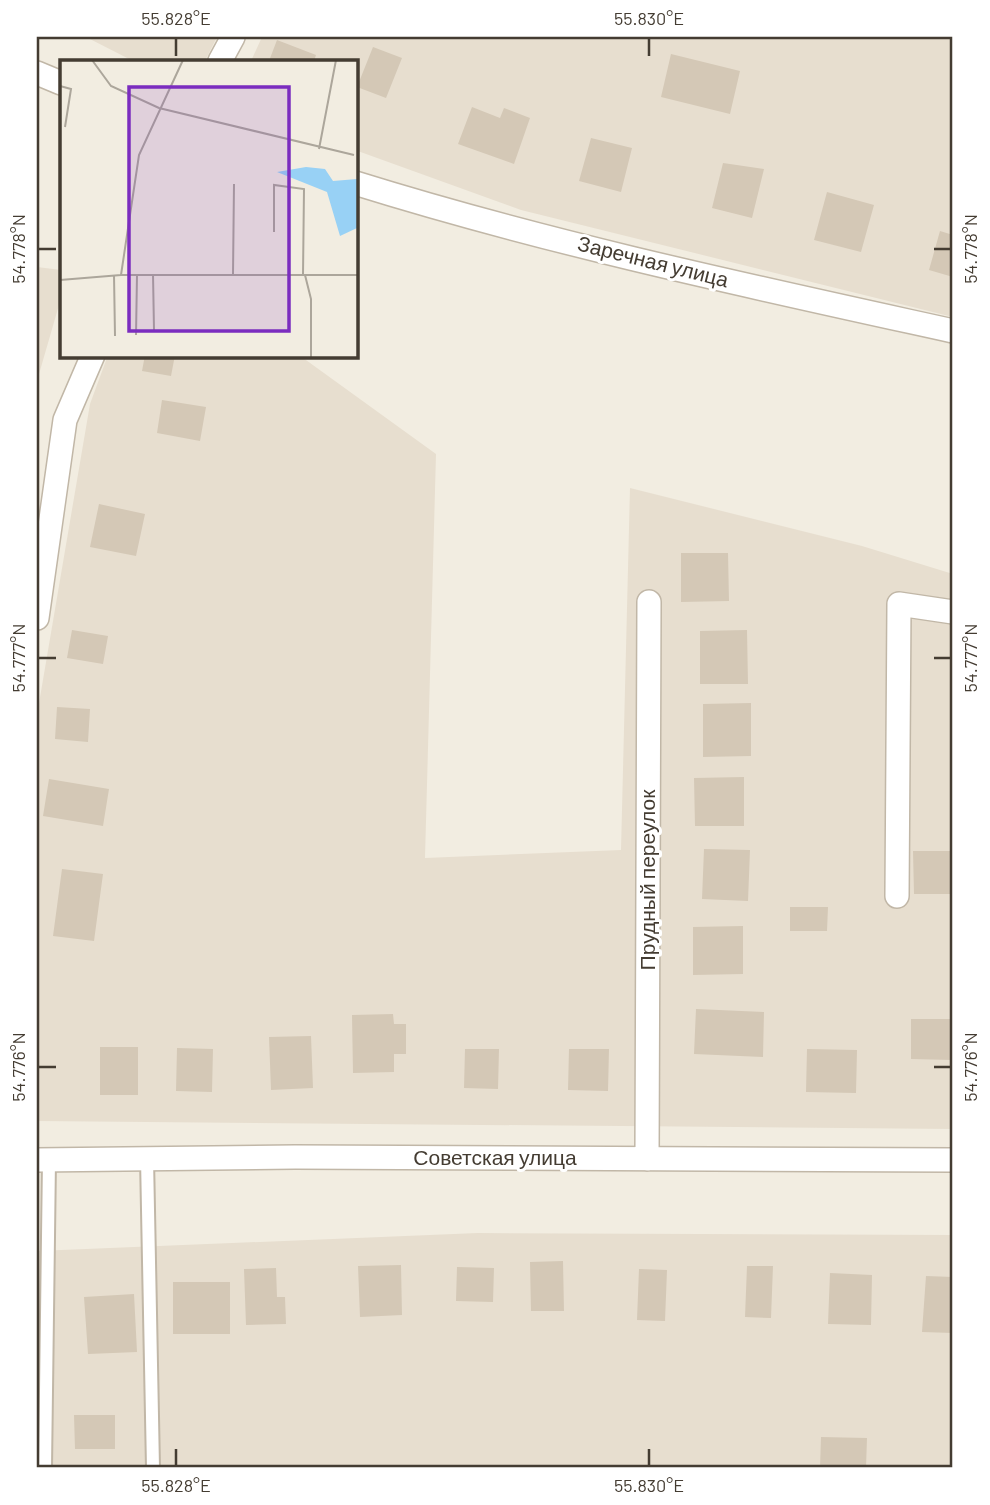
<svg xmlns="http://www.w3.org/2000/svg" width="990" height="1505" font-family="Barlow,sans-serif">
  <rect width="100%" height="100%" fill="#f2ede1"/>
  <path fill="#e7decf" d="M86,37H217L205,61H133Z
    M262,37H953V317L521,210L355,150V61H251Z
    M37,267L61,270V298L37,381Z
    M108,355H299L436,454L425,858L621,850L630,488L862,546L953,574V1129L37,1121V715L90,404Z
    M478,1233L953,1235V1468H37V1251Z"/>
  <path fill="#d4c8b6" d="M277,40L316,55L314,61H269Z
    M373,47L402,58L386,98L357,87Z
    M671,54L740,71L730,114L661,97Z
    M472,107L500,118L504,108L530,118L514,164L458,144Z
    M591,138L632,148L621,192L579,181Z
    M723,163L764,169L752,218L712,208Z
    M827,192L874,205L861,252L814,240Z
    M940,231L953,235V277L929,270Z
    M145,355H175L171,376L142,371Z
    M162,400L206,407L200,441L157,433Z
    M99,504L145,514L136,556L90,547Z
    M681,553H728L729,601L681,602Z
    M72,630L108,636L103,664L67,658Z
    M747,630L748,684H700V631Z
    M751,703V756L703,757V704Z
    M57,707L90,709L88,742L55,739Z
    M744,777V826H695L694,778Z
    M49,779L109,789L103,826L43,816Z
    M704,849L750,850L748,901L702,899Z
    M913,851H953V894H914Z
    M62,869L103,874L94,941L53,936Z
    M790,907H828L827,931H790Z
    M743,926V974L693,975V927Z
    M696,1009L764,1012L763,1057L694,1054Z
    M393,1014L394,1024H406V1054H394V1072L353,1073L352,1015Z
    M911,1019H953V1060L911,1059Z
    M311,1036L313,1088L271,1090L269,1037Z
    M100,1047H138V1095H100Z
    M177,1048L213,1049L212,1092L176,1091Z
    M465,1049H499L498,1089L464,1088Z
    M569,1049H609L608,1091L568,1090Z
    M807,1049L857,1050L856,1093L806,1092Z
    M563,1261L564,1311H531L530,1262Z
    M401,1265L402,1315L360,1317L358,1266Z
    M747,1266H773L771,1318L745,1317Z
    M457,1267L494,1268L493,1302L456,1301Z
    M276,1268L277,1297H285L286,1324L246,1325L244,1269Z
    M639,1269L667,1270L665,1321L637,1320Z
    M830,1273L872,1275L871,1325L828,1324Z
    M926,1276L953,1277V1333L922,1332Z
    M173,1282H230V1334H173Z
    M134,1294L137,1352L88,1354L84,1297Z
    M74,1415H115V1449H75Z
    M821,1437L867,1438L866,1468H820Z"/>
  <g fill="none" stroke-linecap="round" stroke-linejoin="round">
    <g stroke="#c1b7a7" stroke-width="16">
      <path id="service" d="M147,1158L153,1468
        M45,1468L49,1160"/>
    </g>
    <g stroke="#c1b7a7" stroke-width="26">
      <path id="minor" d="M220,61L233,37
        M37,73L61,83
        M355,183C551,244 753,287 953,331
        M37,618L65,420L93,355
        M897,896L899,604L953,612
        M647,1159L649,602
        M37,1160L295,1157L953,1160"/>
    </g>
    <use href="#service" stroke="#fff" stroke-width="12"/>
    <use href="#minor" stroke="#fff" stroke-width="23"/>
  </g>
  <path fill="none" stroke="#443c32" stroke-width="2.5" d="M176,38V56M649,38V56M38,249H56M934,249H951M38,658H56M934,658H951M38,1067H56M934,1067H951M176,1449V1466M649,1449V1466"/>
  <g text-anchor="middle" stroke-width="6" stroke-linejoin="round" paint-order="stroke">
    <g font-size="21" fill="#443c32" stroke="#fff">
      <text transform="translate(653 262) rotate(14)" y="7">Заречная улица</text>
      <text transform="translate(648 880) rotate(-90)" y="7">Прудный переулок</text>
      <text x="495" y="1165">Советская улица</text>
    </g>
  </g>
  <g transform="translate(60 60)">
    <rect width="298" height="298" fill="#f2ede1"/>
    <path d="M246,107L265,109L273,121L297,119V168L280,176L267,132L217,112Z" fill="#98d1f5"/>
    <path fill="none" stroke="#aca69b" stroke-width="2" d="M32,0L51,26L99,48L294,95M0,26L11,29L5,67M259,89L276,0M214,172V125L244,129L243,215M93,214L94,270M173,214L174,124M54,215L55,276M61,215L79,95L123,0M245,215L251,239V297M0,220L61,215H298M76,275L77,215"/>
    <path fill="#7b2cbf" fill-opacity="0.15" stroke="#7b2cbf" stroke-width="3.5" d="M69,27H229V271H69Z"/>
    <rect width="298" height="298" fill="none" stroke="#443c32" stroke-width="3.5"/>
  </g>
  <rect width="990" height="1505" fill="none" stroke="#ffffff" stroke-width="77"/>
  <rect x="38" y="38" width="913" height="1428" fill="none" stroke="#443c32" stroke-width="2.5"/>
  <g font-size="18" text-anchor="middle" fill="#443c32">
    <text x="176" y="25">55.828°E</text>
    <text x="649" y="25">55.830°E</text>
    <text transform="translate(19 249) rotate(-90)" y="6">54.778°N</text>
    <text transform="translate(971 249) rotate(-90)" y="6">54.778°N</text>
    <text transform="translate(19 658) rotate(-90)" y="6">54.777°N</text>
    <text transform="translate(971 658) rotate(-90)" y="6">54.777°N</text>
    <text transform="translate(19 1067) rotate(-90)" y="6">54.776°N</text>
    <text transform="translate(971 1067) rotate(-90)" y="6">54.776°N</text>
    <text x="176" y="1492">55.828°E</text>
    <text x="649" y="1492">55.830°E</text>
  </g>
</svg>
